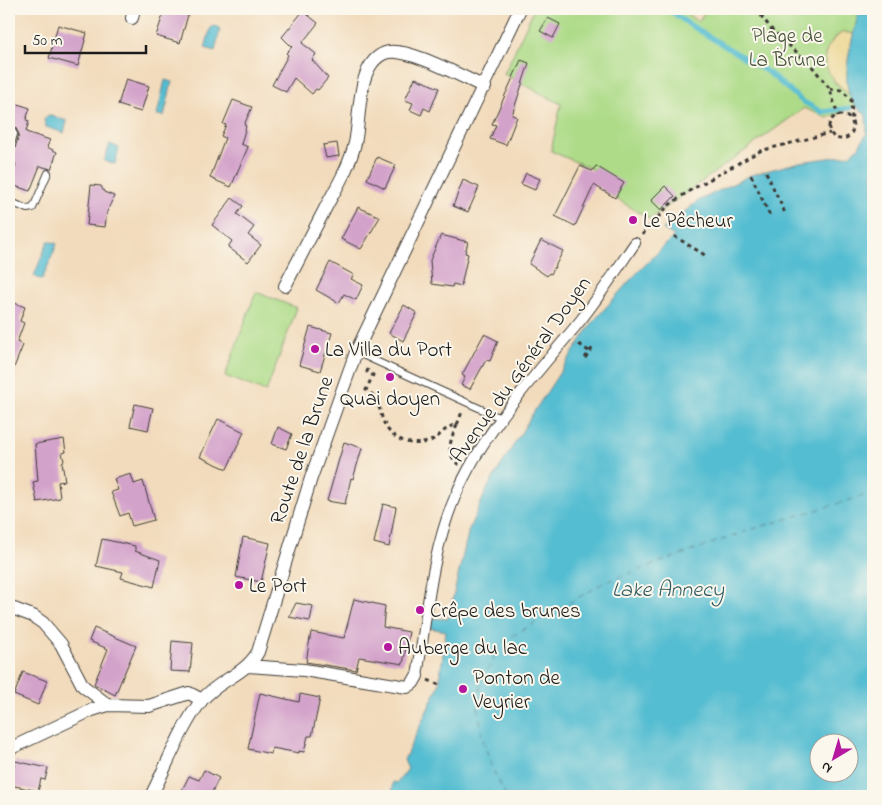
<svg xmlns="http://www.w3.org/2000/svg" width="882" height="805" font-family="'Indie Flower',sans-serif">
  <rect width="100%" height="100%" fill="#fbf7ec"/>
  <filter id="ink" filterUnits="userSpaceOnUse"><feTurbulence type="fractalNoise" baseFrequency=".02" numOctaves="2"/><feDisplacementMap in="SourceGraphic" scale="10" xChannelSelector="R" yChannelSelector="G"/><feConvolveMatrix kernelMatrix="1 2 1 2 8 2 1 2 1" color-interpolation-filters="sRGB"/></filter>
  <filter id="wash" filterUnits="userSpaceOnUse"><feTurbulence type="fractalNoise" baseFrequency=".0096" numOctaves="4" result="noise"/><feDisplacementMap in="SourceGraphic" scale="20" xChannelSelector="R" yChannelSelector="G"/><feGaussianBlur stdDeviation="1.12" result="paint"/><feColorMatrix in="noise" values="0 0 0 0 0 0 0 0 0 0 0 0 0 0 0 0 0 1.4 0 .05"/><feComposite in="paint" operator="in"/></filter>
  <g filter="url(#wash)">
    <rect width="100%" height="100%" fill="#f2dbbc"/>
    <path fill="#addb88" stroke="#647c52" d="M534,9H681L698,22L707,9H873V16L857,20L854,34L843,32L833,39L825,54L833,81L851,96L856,107L827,118L804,108L650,219L602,190L603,174L551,151L561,104L504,74Z
      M256,292L297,308L266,392L225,376Z"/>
    <path fill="#eeda9e" stroke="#857b5d" d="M843,32L854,34C848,53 844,77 851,96C827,77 811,54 843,32Z"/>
    <path fill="#54bdd1" stroke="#386c76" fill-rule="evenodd" d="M873,14V796H388L392,793L393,782L397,783L408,769L404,760L439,685L446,631L430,628L432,618L448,619L469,529L488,487L535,410L593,322L632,278L674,236L663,229L698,201L751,175L800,162L850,155L858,148L867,133L866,115C863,112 859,110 857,107C836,87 853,39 858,15ZM850,742V772H820V742Z
      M217,26L220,29L215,51L205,48L211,27Z
      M165,80L172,82L164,116L157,115Z
      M48,115L67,121L64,133L46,127L44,120Z
      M110,144L119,148L115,164L104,161Z
      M48,241L57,244L42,280L34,276Z"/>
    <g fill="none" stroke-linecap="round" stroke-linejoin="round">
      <path stroke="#54bdd1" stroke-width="5" d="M668,9L687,23L769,73L802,101L822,112L850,108"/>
      <path stroke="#325c64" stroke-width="1" stroke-dasharray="6 5" stroke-linecap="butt" d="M506,796L492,768L482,736L478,706L481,683L502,642L605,582L750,530L873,493"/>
    </g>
    <g id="blocks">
      <path fill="#d3a2ca" d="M165,9L188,15L180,43L156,36Z
        M303,11L318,23L302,43L316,54L312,60L328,78L318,90L316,89L312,94L294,78L286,92L272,85L288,55L286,53L292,47L282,37Z
        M548,18L560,24L553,38L540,31Z
        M58,25L87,33L78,66L49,58Z
        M521,60L529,63L512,115L517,117L506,145L490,139L496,125L492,124Z
        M415,78L439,88L430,111L424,108L421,115L410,110L413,103L405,100Z
        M126,79L149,86L141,112L118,105Z
        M233,100L252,107L244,125L246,126L241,144L248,147L231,187L210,178L225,138L221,136L226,125L223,124Z
        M9,101L30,108L26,120L29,121L26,132L50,140L47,147L57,152L51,169L40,166L30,191L9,184L16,165L14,162L9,161V155L14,152L19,134L13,123L9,121Z
        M337,143L339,156L326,158L323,145Z
        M377,157L396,165L385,188L367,179Z
        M580,166L592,171L596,166L624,183L615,198L594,185L575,226L555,216Z
        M526,173L540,179L535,190L521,184Z
        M463,180L479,187L468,212L453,206Z
        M91,185L101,186L104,192L114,196L107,212L105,227L87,225Z
        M665,186L675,196L661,210L651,200Z
        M232,198L243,206L237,214L254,227L248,235L261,245L248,262L228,247L232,241L212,225Z
        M358,207L380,217L361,249L341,239Z
        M441,235L468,242L465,253L468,254L461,286L453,284L452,287L432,284L430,260Z
        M541,240L563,251L551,274L549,273L547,276L529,264Z
        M330,262L354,275L351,279L363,285L356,300L344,294L339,303L316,290Z
        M9,301L25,307L20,321L24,323L17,342L23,345L9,380Z
        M404,305L417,313L403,341L389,333Z
        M310,327L332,333L320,371L299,365Z
        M484,334L498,341L490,361L486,360L470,389L461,385L465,377L462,375Z
        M135,404L153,408L148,430L130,426Z
        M218,419L244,432L227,469L200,457Z
        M278,427L292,434L286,449L272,444Z
        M64,439L66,452L62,453L64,461L62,462L65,481L58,482L60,498L37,502L33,482L38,481L35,444Z
        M344,442L362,448L353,479L351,478L345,504L327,501Z
        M131,474L134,484L143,481L154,520L132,526L128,513L120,516L111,492L118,490L114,479Z
        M383,504L396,507L389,547L374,543Z
        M243,537L270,543L261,582L236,577Z
        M102,539L135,546V551L160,560L154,587L121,578L123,572L96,566Z
        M354,599L385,606L383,627L409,632L403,664L359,657L356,670L306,662L311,632L344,638Z
        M296,603L313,606L310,621L289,617Z
        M94,628L136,646L115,695L94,684L108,649L89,641Z
        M172,641L193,643L190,672L170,671Z
        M23,672L47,681L38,705L14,695Z
        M260,693L299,702L300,694L320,698L312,736H308L304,752L299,751V753L272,748L271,754L248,749Z
        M15,761L48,768L45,780L41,779L38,791L10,785Z
        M204,770L219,778L210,796H179L189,776L199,780Z"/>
    </g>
  </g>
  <g filter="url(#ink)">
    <use href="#blocks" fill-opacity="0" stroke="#3c3934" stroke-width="1"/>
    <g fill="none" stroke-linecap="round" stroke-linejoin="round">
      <g stroke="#3c3934" stroke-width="8">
        <path id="service" d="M9,126L14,134L9,150
          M9,201L27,209L33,208L48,173
          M356,352L503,419"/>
      </g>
      <g stroke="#3c3934" stroke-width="12">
        <path id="pedestrian" d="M417,676C427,616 431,553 455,497C483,431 535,376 580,321C600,296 617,269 635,243"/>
      </g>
      <g stroke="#3c3934" stroke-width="14">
        <path id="minor" d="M132,18L134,9
          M285,286C299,259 313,232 327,205C338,185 350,165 355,143C361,117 356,64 385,53C405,45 464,78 485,87
          M9,607L33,616L43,623L61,644L83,686L108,705
          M248,666L304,670L407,687L413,683L417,676
          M9,749L92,710L108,705L149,706L189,693L202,700
          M151,796C166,767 182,725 202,700C218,680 245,675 258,652L311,478L356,352L520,9"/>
      </g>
      <path stroke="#3c3934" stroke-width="3" stroke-dasharray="4 4" stroke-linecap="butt" d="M756,9L772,30L811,65L830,89L838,116
        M830,89L841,90L851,99L852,123
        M829 127a12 12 0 1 1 24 0a12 12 0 1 1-24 0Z
        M766,172L785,213
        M751,175L771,218
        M642,235L668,206L689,191L760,151L830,133
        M674,236L708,257
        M579,344L590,352
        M585,358L594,346
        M368,369L367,372L373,375L366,390C384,399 377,419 390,432C401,444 420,447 434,439C443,434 445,426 457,425L462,412
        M457,425C450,441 445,453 459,465
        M428,680L439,685"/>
      <use href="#service" stroke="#fff" stroke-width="6"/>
      <use href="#pedestrian" stroke="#fff" stroke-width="10"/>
      <use href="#minor" stroke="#fff" stroke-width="12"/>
    </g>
  </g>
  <g fill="#b5179e" stroke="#fbf7ec" stroke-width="2">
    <circle cx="633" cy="220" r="5"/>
    <circle cx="315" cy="349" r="5"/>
    <circle cx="390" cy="377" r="5"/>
    <circle cx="239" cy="585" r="5"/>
    <circle cx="420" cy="610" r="5"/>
    <circle cx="388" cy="647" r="5"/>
    <circle cx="463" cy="689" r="5"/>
  </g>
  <g text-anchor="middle" stroke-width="4" stroke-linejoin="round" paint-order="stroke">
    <g font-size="21" fill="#48553c" stroke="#fbf7ec">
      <text x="787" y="42">Plage de<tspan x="787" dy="24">La Brune</tspan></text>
    </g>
    <g font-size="21" fill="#1c1c1c" stroke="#fbf7ec" text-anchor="start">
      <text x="643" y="227">Le Pêcheur</text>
      <text x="325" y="356">La Villa du Port</text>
      <text x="390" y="405" text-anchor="middle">Quai doyen</text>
      <text x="249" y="592">Le Port</text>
      <text x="430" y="617">Crêpe des brunes</text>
      <text x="398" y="654">Auberge du lac</text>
      <text x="473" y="684">Ponton de<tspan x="473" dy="24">Veyrier</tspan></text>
    </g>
    <g font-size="21" fill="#1c1c1c" stroke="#fbf7ec">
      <text transform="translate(520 369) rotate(-54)" y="7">Avenue du Général Doyen</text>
      <text transform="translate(301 450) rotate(-71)" y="7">Route de la Brune</text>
    </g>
    <g font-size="22" font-style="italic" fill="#325c64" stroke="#fbf7ec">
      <text x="668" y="596">Lake Annecy</text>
    </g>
  </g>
  <rect width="882" height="805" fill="none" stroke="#fbf7ec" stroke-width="30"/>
  <g transform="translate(834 758) rotate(218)"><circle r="24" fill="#fbf7ec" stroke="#a29f99"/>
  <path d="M0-4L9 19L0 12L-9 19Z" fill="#b5179e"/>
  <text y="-8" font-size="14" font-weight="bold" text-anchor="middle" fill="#1c1c1c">N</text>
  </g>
  <path d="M25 45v8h121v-8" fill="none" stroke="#1c1c1c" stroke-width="2.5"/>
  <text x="32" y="45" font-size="15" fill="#1c1c1c" stroke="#fbf7ec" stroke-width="4" paint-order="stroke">50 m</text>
</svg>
